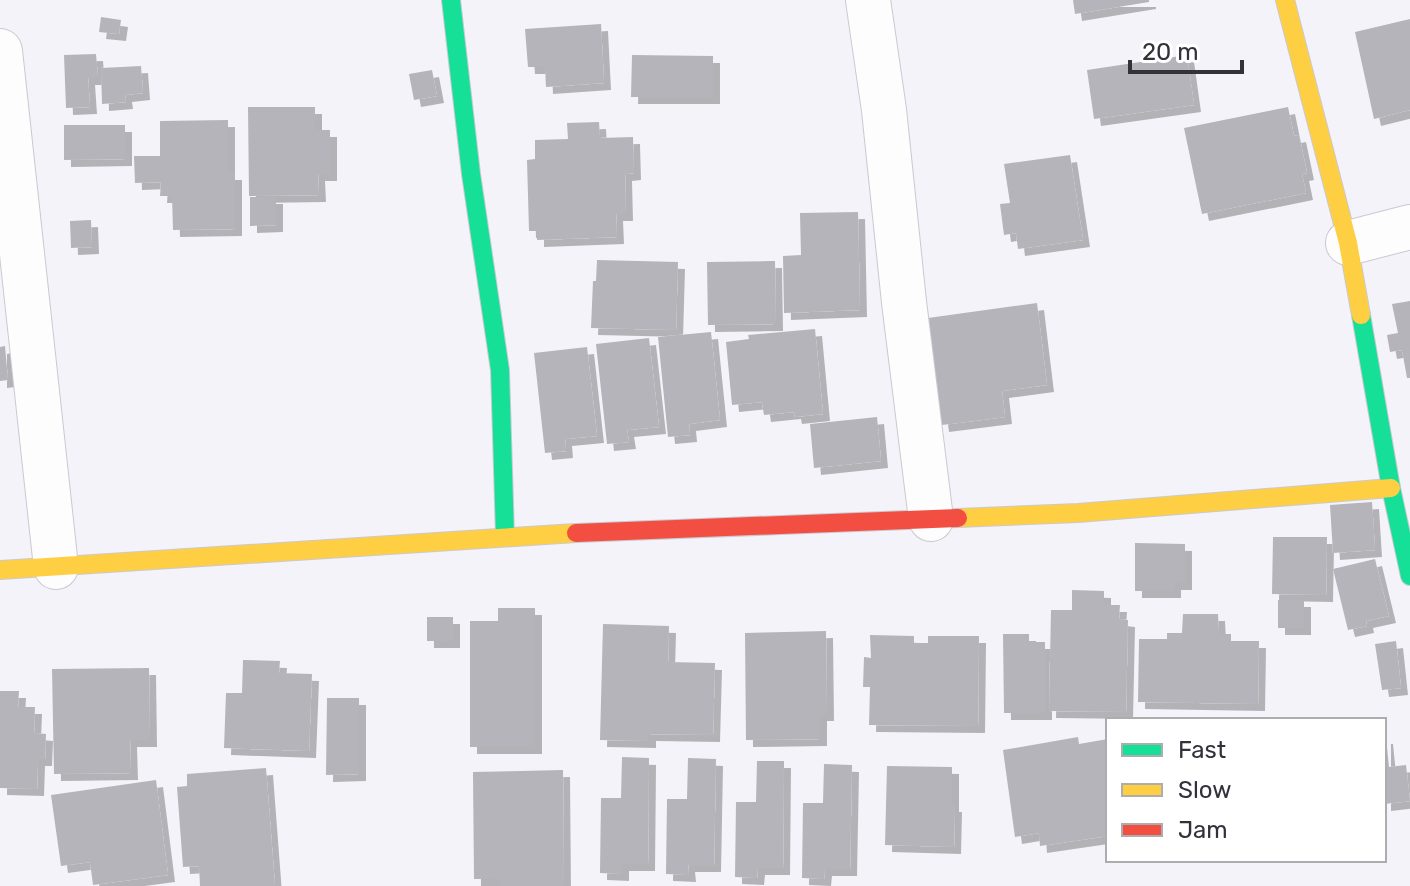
<svg xmlns="http://www.w3.org/2000/svg" width="1410" height="886" font-family="Rubik,sans-serif">
  <defs>
    <filter id="shadow"><feDropShadow dx="7" dy="7" stdDeviation="0" flood-color="#0004"/></filter>
  </defs>
  <rect width="100%" height="100%" fill="#f4f3fa"/>
  <path fill="#b5b4ba" filter="url(#shadow)" d="M1073,0H1149V2L1075,14Z
    M101,17L121,20L119,34L99,32Z
    M1410,19V110L1374,119L1355,32Z
    M601,24L604,83L546,87L545,67H528L525,29Z
    M96,54L98,78H88L90,107L66,108L64,55Z
    M632,55L713,56V97H631Z
    M1187,55L1194,105L1094,119L1087,70Z
    M141,66L143,93L125,95L126,102L102,104L101,68Z
    M432,70L437,96L414,100L409,74Z
    M248,107H315V130H330V174H318L319,195L249,196Z
    M1288,107L1294,136L1299,135L1307,173L1302,174L1306,193L1202,214L1184,128Z
    M228,120V173H235V229L173,230L172,196H160L161,182L135,183L134,156H160V121Z
    M599,122L600,138L633,137L634,173L625,174L626,214H616L617,237L537,240V231H529L527,160L535,159V140L568,139L567,123Z
    M64,125H125V159L64,160Z
    M1070,155L1083,240L1018,249L1016,233L1004,235L1000,204L1010,203L1004,164Z
    M250,197H276V225L250,226Z
    M858,212L860,310L784,313L783,256L801,255L800,213Z
    M91,220L92,247L71,248L70,221Z
    M597,260L678,262L676,330L591,328L593,281H596Z
    M775,261L776,324L708,325L707,262Z
    M1410,301V378H1407L1402,350L1390,352L1387,335L1398,333L1392,304Z
    M1037,303L1047,385L1002,391L1005,417L942,425L928,318Z
    M815,329L823,414L795,417L794,412L764,415L762,402L732,405L726,342L749,339L748,335Z
    M711,332L720,420L689,424L690,435L668,437L658,337Z
    M649,338L659,427L627,430L629,442L607,444L596,344Z
    M5,346L8,380L0,381V347Z
    M587,347L597,436L565,439L566,451L545,453L534,353Z
    M877,417L881,461L814,468L810,424Z
    M1372,502L1375,550L1333,553L1330,505Z
    M1273,537H1327L1326,595L1272,594Z
    M1135,543L1185,544V583H1174V591H1135Z
    M1375,559L1389,616L1366,621L1367,626L1348,630L1333,569Z
    M1072,590L1104,591V605H1120L1119,619L1128,620L1126,712L1049,711L1051,610H1072Z
    M1278,600H1304V628H1278Z
    M498,608H535V747H470V621H498Z
    M1183,614H1218L1219,634H1231V641H1259L1258,704L1138,702L1139,639H1167V633H1182Z
    M427,617H453V641H427Z
    M603,624L669,626L668,662L715,663L713,735L649,734V741L600,740Z
    M826,631L827,714H820V739L746,740L745,633Z
    M1003,634H1029V642H1045V713H1004Z
    M870,635L914,636V643H928V636H979L978,726L869,725L870,687H863L864,657L871,658Z
    M1396,641L1401,688L1382,690L1375,644Z
    M243,660L280,661L279,673L312,674L309,751L224,748L226,693H242Z
    M149,668L150,740H130L131,773L54,774L52,669Z
    M0,691H19L18,707H35L34,733L46,734L45,759H38L37,789L0,788Z
    M327,698H359V774L326,775Z
    M1078,737L1079,744L1108,739V836L1040,846L1039,833L1015,837L1003,750Z
    M1384,737H1386L1389,767L1406,765L1410,801L1384,804Z
    M622,757L649,758L648,864H622V874L600,873L601,798H621Z
    M688,758L716,759L714,865H688L689,875L666,874L667,799H687Z
    M757,761H784L783,868H758L757,878L735,877L736,802H756Z
    M824,764L852,765L850,869H825L824,879L802,878L803,803H823Z
    M887,766L952,767V805H955L954,847L885,845Z
    M266,768L275,886H200L199,866L183,867L177,787L187,786V774Z
    M563,770L564,886H500V879H474L473,772Z
    M156,780L168,875L93,885L90,862L61,866L51,795Z"/>
  <g fill="none" stroke-linecap="round" stroke-linejoin="round">
    <g stroke="#cac9d0" stroke-width="46">
      <path id="street" d="M868,0L884,110L904,302L931,519
        M0,51L56,567
        M1348,243L1410,227"/>
    </g>
    <g stroke="#cac9d0" stroke-width="20">
      <path id="fast" d="M451,0L471,174L500,370L505,536
        M1361,315L1391,488L1410,576"/>
    </g>
    <g stroke="#cac9d0" stroke-width="20">
      <path id="slow" d="M1285,0L1348,243L1361,315
        M958,518L1078,513L1391,488
        M0,570L576,533"/>
    </g>
    <g stroke="#cac9d0" stroke-width="20">
      <path id="jam" d="M576,533L958,518"/>
    </g>
    <use href="#street" stroke="#fdfdfe" stroke-width="44"/>
    <use href="#fast" stroke="#16e098" stroke-width="18"/>
    <use href="#slow" stroke="#ffcf43" stroke-width="18"/>
    <use href="#jam" stroke="#f24e42" stroke-width="18"/>
  </g>
  <rect x="1106" y="718" width="280" height="144" fill="#ffffff" stroke="#adadb0" stroke-width="2"/>
  <rect x="1122" y="744" width="40" height="12" fill="#16e098" stroke="#adadb0" stroke-width="2"/>
  <text x="1178" y="758" font-size="24" fill="#33313a">Fast</text>
  <rect x="1122" y="784" width="40" height="12" fill="#ffcf43" stroke="#adadb0" stroke-width="2"/>
  <text x="1178" y="798" font-size="24" fill="#33313a">Slow</text>
  <rect x="1122" y="824" width="40" height="12" fill="#f24e42" stroke="#adadb0" stroke-width="2"/>
  <text x="1178" y="838" font-size="24" fill="#33313a">Jam</text>
  <path d="M1130 60v12h112v-12" fill="none" stroke="#33313a" stroke-width="4"/>
  <text x="1142" y="60" font-size="24" fill="#33313a" stroke="#ffffff" stroke-width="6" paint-order="stroke">20 m</text>
</svg>
